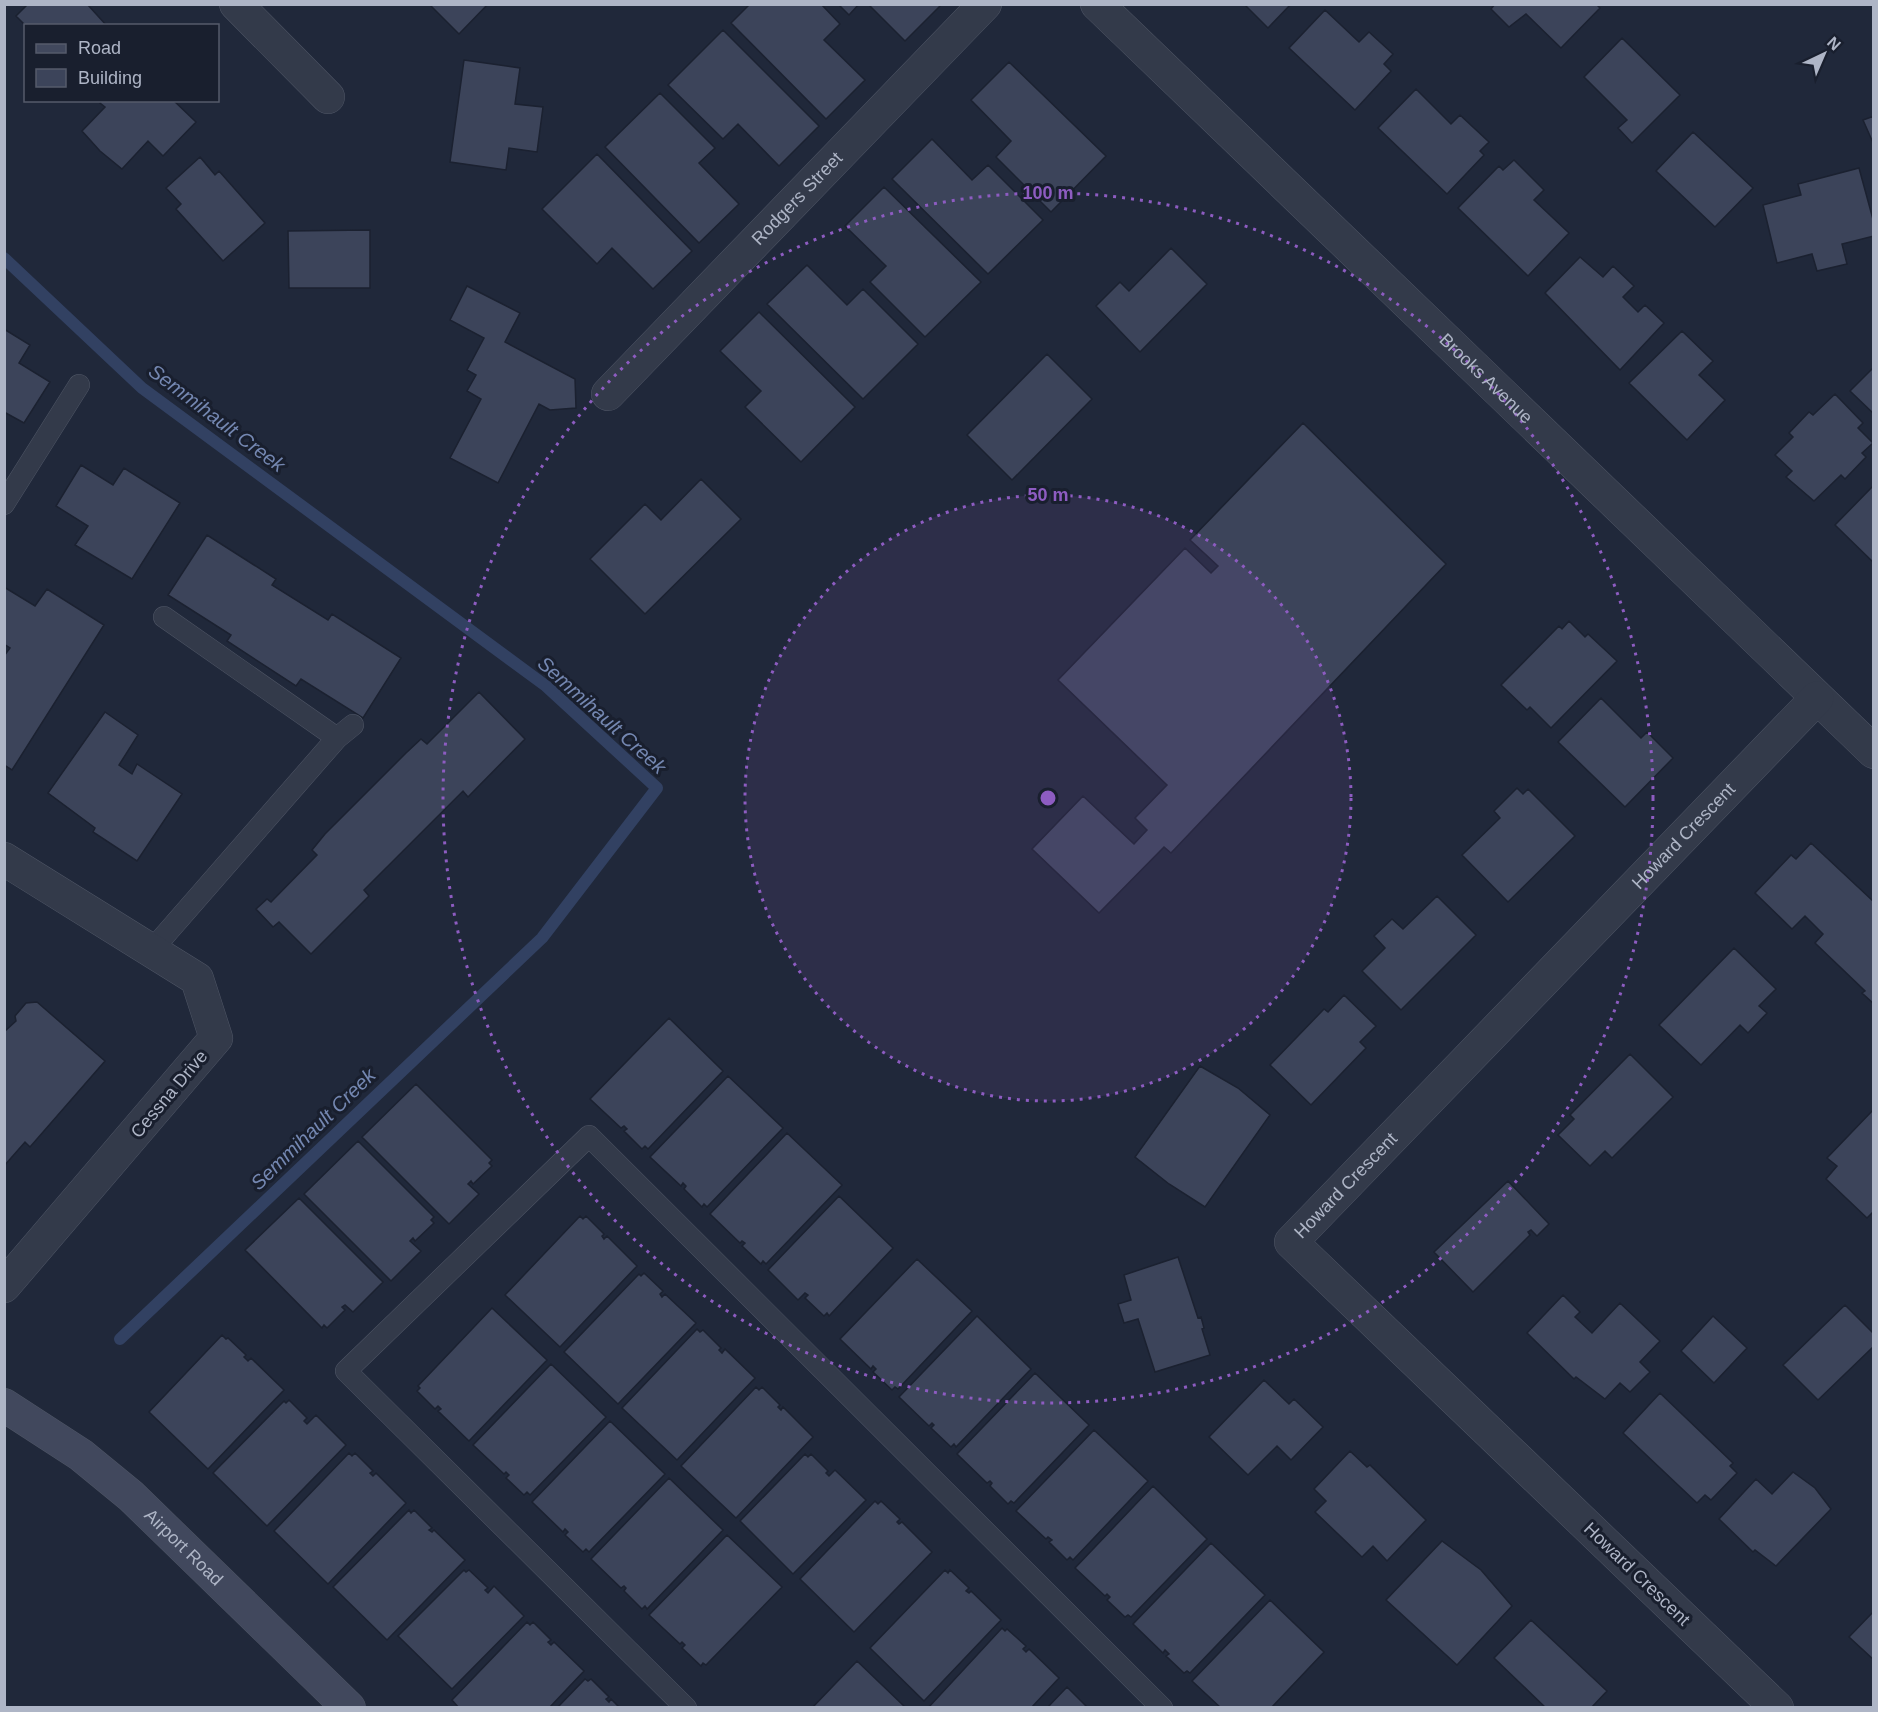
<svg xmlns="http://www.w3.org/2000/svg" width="1878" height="1712" font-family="Helvetica,sans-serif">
  <rect width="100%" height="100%" fill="#20283a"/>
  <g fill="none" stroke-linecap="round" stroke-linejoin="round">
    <path stroke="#324162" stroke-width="12" d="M4,258L142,388L546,686L657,788L542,938L120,1339"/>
  </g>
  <path fill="#3c445a" stroke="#1b2130" stroke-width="1.5" d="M28,4H87L107,26H26L16,16Z
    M429,4H488L459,34Z
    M750,4H821L840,24L824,40L865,80L826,119L731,23Z
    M838,4H859L849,15Z
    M868,4H942L905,41Z
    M1244,4H1291L1268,28Z
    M1495,4H1596L1600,8L1561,48L1526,14L1509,27L1491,9Z
    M1325,10L1359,42L1369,32L1393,54L1384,64L1391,71L1355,110L1289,48Z
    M723,30L819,126L779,166L738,124L723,139L668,85Z
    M1622,38L1680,95L1632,143L1618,128L1627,120L1584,77Z
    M464,60L520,68L515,104L543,107L537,152L509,148L506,170L450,162Z
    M1009,62L1106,156L1051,212L996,157L1011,141L971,100Z
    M1416,89L1451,124L1460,115L1489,142L1480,151L1484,155L1447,194L1378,128Z
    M660,93L715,148L699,163L739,204L699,243L605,147Z
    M102,100H173L196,122L163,156L148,141L122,169L100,151L82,131L105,107L100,103Z
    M1874,116V145L1863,120Z
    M1693,132L1753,188L1715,227L1656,171Z
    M932,139L972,180L988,165L1043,220L988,274L892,179Z
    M597,154L692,251L653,289L612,248L597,264L542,209Z
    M200,157L215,175L219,171L265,223L223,261L176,209L181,204L166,188Z
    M1514,160L1544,190L1534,200L1569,233L1528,276L1458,208L1499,166L1503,170Z
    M1859,168L1874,223V236L1842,244L1847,264L1817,271L1812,254L1777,263L1763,205L1801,195L1798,184Z
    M884,187L981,282L925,337L870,282L886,266L845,226Z
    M370,230V288H289L288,231Z
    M1171,248L1207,284L1140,352L1096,306L1120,282L1129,291Z
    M1580,257L1603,277L1613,266L1634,286L1623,297L1638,312L1645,305L1664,323L1620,370L1545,293Z
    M807,265L847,305L863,289L918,344L863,399L767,304Z
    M467,286L520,313L505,342L575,379L576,408L550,410L539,404L498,483L450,458L481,399L467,391L476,375L467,370L484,338L450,320Z
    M759,312L855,407L801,462L745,407L761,391L720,351Z
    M4,329L30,345L19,363L50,382L24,423L4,412Z
    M1682,331L1713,361L1699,375L1725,400L1687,440L1629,383Z
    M1047,354L1092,399L1012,480L967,435Z
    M1874,367V414L1850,391Z
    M1835,394L1863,423L1858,428L1873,443L1862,453L1866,457L1845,479L1841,475L1814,501L1786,477L1792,471L1775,455L1793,437L1789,433L1809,412L1813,415Z
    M1303,423L1446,564L1171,853L1164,847L1099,913L1032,849L1083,796L1134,844L1147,830L1135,818L1167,785L1058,680L1185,548L1211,573L1218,566L1190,540Z
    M81,465L113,485L124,468L180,503L132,579L75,545L88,526L56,506Z
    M701,479L741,519L645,614L590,559L645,504L661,520Z
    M1874,485V563L1835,525Z
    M207,535L276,579L272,585L328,620L332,614L401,658L363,718L301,679L296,686L227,641L231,635L168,595Z
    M4,587L35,606L47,589L104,625L12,770L4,765V656L10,648L4,644Z
    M1569,621L1585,637L1588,634L1617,661L1551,728L1530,707L1527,710L1501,685L1559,626L1562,629Z
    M479,692L525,739L468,797L463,791L364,890L369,896L311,954L279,922L273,927L256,909L267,899L271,902L317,855L312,850L325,834L406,753L421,739L427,744Z
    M1601,698L1641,738L1647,732L1673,758L1625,807L1558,742Z
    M105,712L138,735L119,765L132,774L137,764L182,794L137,861L93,832L95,828L48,793Z
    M1517,788L1523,794L1528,789L1575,836L1508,902L1462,855L1500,818L1494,811Z
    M1811,843L1874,902V1004L1862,993L1865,991L1815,943L1823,934L1805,916L1792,929L1755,893L1791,855L1796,859Z
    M1437,896L1476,935L1401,1010L1362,971L1385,948L1374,936L1392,919L1403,929Z
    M1734,948L1776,989L1759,1006L1767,1013L1748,1033L1740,1025L1701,1065L1659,1025Z
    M1344,995L1376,1026L1360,1042L1366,1048L1311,1105L1270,1065L1324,1009L1328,1012Z
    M37,1002L105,1061L30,1147L25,1142L4,1166V1032L16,1021L15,1016L26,1003Z
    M669,1018L723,1071L648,1149L645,1146L642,1149L624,1131L627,1129L624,1126L621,1128L590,1099Z
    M1630,1054L1673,1097L1612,1158L1605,1151L1590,1166L1558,1135L1574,1119L1570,1115Z
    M1200,1066L1238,1088L1270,1115L1205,1207L1169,1184L1135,1157Z
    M728,1076L783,1128L707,1207L704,1204L702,1207L684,1189L686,1186L683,1183L681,1186L650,1157Z
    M416,1084L492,1160L489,1163L492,1166L473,1184L471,1181L468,1184L479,1194L449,1224L362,1137Z
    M1874,1109V1211L1867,1218L1826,1179L1837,1166L1827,1158Z
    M787,1133L842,1185L766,1264L763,1261L761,1264L742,1246L745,1243L742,1241L740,1243L710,1214Z
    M358,1141L434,1217L431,1220L434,1223L415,1241L413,1238L410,1241L421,1251L391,1281L304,1194Z
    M1508,1181L1549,1224L1537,1236L1531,1230L1528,1232L1530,1235L1473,1292L1434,1252Z
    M839,1196L893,1248L829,1316L827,1313L824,1316L805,1298L808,1295L805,1293L798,1300L768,1270Z
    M299,1198L383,1282L353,1312L345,1305L342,1307L345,1310L327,1328L324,1325L322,1328L245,1250Z
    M580,1216L583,1219L586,1216L604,1234L602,1236L604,1239L607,1236L637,1266L560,1347L505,1295Z
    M1178,1257L1198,1318L1201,1317L1204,1328L1202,1329L1210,1355L1155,1372L1138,1319L1124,1323L1118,1304L1131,1300L1124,1275Z
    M917,1259L972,1311L898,1389L895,1387L892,1390L873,1372L876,1369L873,1366L871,1369L840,1339Z
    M644,1273L663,1291L660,1294L662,1297L665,1294L696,1323L618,1404L564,1352L639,1274L641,1276Z
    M1563,1295L1580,1312L1575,1317L1592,1333L1620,1303L1660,1341L1640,1362L1650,1372L1630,1392L1620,1383L1605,1399L1576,1377L1574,1379L1527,1333Z
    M1845,1305L1874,1334V1346L1818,1400L1783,1365Z
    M492,1308L547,1360L469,1441L438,1411L441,1409L438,1406L435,1409L417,1391L420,1388L418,1386Z
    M977,1316L1031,1369L956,1447L954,1444L951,1447L931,1428L934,1425L932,1423L929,1426L899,1397Z
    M1713,1316L1747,1348L1714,1383L1681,1351Z
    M697,1329L700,1332L703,1330L721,1348L719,1350L722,1353L725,1349L755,1378L677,1460L622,1408Z
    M222,1335L226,1339L228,1338L246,1355L244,1357L248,1361L251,1358L284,1390L208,1469L149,1412Z
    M551,1364L606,1417L530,1495L527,1492L524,1495L506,1478L509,1475L506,1472L504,1474L473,1445Z
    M1035,1373L1089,1425L1014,1503L1011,1501L1008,1504L990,1486L992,1483L990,1481L987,1483L957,1454Z
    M1264,1380L1289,1404L1294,1399L1323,1427L1291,1460L1277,1446L1248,1475L1209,1437Z
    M756,1387L759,1390L762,1387L780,1405L778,1407L781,1410L783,1407L813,1437L736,1518L681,1466Z
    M1660,1393L1733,1463L1730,1466L1737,1473L1711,1500L1705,1495L1697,1503L1623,1433Z
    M289,1400L307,1418L304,1421L307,1424L316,1415L346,1445L267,1526L213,1473L284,1401L286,1403Z
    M610,1421L665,1474L589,1552L586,1549L583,1552L565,1535L568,1532L565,1529L563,1532L532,1502Z
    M1094,1430L1148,1481L1073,1560L1070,1557L1067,1560L1049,1542L1052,1540L1048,1537L1046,1539L1016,1511Z
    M1350,1451L1367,1467L1370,1465L1426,1520L1387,1561L1373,1546L1362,1557L1315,1512L1326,1501L1314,1489Z
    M349,1453L352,1456L355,1453L373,1471L370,1473L373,1476L376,1473L406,1503L328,1584L274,1531Z
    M805,1454L808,1457L811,1454L828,1471L826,1473L829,1476L835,1470L866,1500L793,1574L740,1521Z
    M1793,1472L1815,1488L1831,1509L1776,1566L1755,1550L1753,1552L1719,1519L1756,1479L1772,1494Z
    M669,1478L723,1530L647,1609L645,1606L642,1609L624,1591L626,1588L624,1586L621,1588L591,1559Z
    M1153,1486L1207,1539L1131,1617L1128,1615L1125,1617L1107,1600L1110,1597L1107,1594L1105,1596L1075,1568Z
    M875,1501L878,1504L881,1501L900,1519L897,1522L899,1524L902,1522L932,1552L854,1632L800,1579Z
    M409,1510L411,1513L414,1510L432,1528L429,1530L432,1532L434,1530L465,1560L387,1640L333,1587Z
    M727,1535L782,1587L706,1665L703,1663L701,1666L682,1648L685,1645L682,1642L680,1644L649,1615Z
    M1442,1541L1481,1570L1512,1606L1457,1665L1386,1600Z
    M1211,1543L1265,1595L1190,1673L1187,1671L1184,1673L1166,1656L1169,1654L1165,1650L1163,1653L1133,1624Z
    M464,1570L466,1572L469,1570L488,1588L485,1590L488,1593L494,1586L524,1616L452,1689L398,1636Z
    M945,1570L948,1573L950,1570L969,1588L966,1591L969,1593L971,1591L1001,1620L924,1701L870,1648Z
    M1270,1600L1324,1652L1271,1708H1221L1192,1681Z
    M1874,1611V1660L1849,1637Z
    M1531,1620L1607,1691L1591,1708H1546L1494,1658Z
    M527,1622L530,1625L533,1622L551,1640L548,1642L551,1645L554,1642L584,1671L549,1708H459L452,1700Z
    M1002,1628L1005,1631L1007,1629L1026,1646L1023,1649L1026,1652L1029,1649L1059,1678L1031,1708H928Z
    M857,1661L906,1708H812Z
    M585,1679L588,1681L591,1679L609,1697L606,1699L609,1702L611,1699L620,1708H557Z
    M1067,1687L1088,1708H1047Z"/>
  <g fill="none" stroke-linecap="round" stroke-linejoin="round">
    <g stroke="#4e5565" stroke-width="22">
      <path id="lane" d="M4,504L79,385
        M164,617L337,738
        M151,951L337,738L353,725
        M686,1708L346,1371L589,1136L1162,1708"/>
    </g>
    <g stroke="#4e5565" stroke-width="34">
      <g id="street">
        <path d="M236,4L328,97"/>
        <path id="s1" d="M1097,4L1874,752"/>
        <path id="s2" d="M608,394L985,4"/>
        <path d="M4,859L197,979L216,1038L4,1286"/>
        <path id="s3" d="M1777,1708L1291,1242L1817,698"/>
      </g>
    </g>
    <g stroke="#4e5565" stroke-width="34">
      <g id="secondary">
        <path id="s4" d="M4,1405L81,1455L131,1496L349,1708"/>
      </g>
    </g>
    <use href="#lane" stroke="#333a4a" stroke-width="21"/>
    <use href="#street" stroke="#333a4a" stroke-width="33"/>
    <use href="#secondary" stroke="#41485d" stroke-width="33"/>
  </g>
  <circle cx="1048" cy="798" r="303" fill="#8d5cc1" fill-opacity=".12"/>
  <g fill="none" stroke="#8d5cc1" stroke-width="3" stroke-dasharray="3 6">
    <circle cx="1048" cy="798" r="303"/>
    <circle cx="1048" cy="798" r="605"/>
  </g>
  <g text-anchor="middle" stroke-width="6" stroke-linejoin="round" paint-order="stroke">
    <g font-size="18" fill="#aeb5c6" stroke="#191f2e">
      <text dy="6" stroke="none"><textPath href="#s2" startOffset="272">Rodgers Street</textPath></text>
      <text dy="6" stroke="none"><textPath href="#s1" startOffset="540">Brooks Avenue</textPath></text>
      <text dy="6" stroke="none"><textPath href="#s3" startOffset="1238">Howard Crescent</textPath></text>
      <text transform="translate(169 1094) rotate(-50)" y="6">Cessna Drive</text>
      <text dy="6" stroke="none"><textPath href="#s3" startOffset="752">Howard Crescent</textPath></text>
      <text dy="6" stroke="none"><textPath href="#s4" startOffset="230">Airport Road</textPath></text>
      <text transform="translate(1637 1574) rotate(44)" y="6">Howard Crescent</text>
    </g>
    <g font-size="20" font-style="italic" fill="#7487b1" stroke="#191f2e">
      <text transform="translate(217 418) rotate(37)" y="7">Semmihault Creek</text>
      <text transform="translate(602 715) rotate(42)" y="7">Semmihault Creek</text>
      <text transform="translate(313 1129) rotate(-44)" y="7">Semmihault Creek</text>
    </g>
  </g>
  <circle cx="1048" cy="798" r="9" fill="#8d5cc1" stroke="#191f2e" stroke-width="3"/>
  <g font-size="18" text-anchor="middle" font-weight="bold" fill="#8d5cc1" stroke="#191f2e" stroke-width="6" stroke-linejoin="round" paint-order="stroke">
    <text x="1048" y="199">100 m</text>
    <text x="1048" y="501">50 m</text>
  </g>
  <rect width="1878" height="1712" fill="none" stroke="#aeb5c6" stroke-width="12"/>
  <rect x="24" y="24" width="195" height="78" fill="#191f2e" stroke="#555b6b" stroke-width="1.5"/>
  <rect x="36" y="44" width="30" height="9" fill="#41485d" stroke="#555b6b" stroke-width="1.5"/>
  <text x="78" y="54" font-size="18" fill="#aeb5c6">Road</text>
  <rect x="36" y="69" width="30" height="18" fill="#3c445a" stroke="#555b6b" stroke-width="1.5"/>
  <text x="78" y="84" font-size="18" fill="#aeb5c6">Building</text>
  <g transform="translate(1824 54) rotate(44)" stroke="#191f2e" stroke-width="4.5" paint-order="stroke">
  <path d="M0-4.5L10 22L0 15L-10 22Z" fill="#aeb5c6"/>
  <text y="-9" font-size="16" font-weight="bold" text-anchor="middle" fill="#aeb5c6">N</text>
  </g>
</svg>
